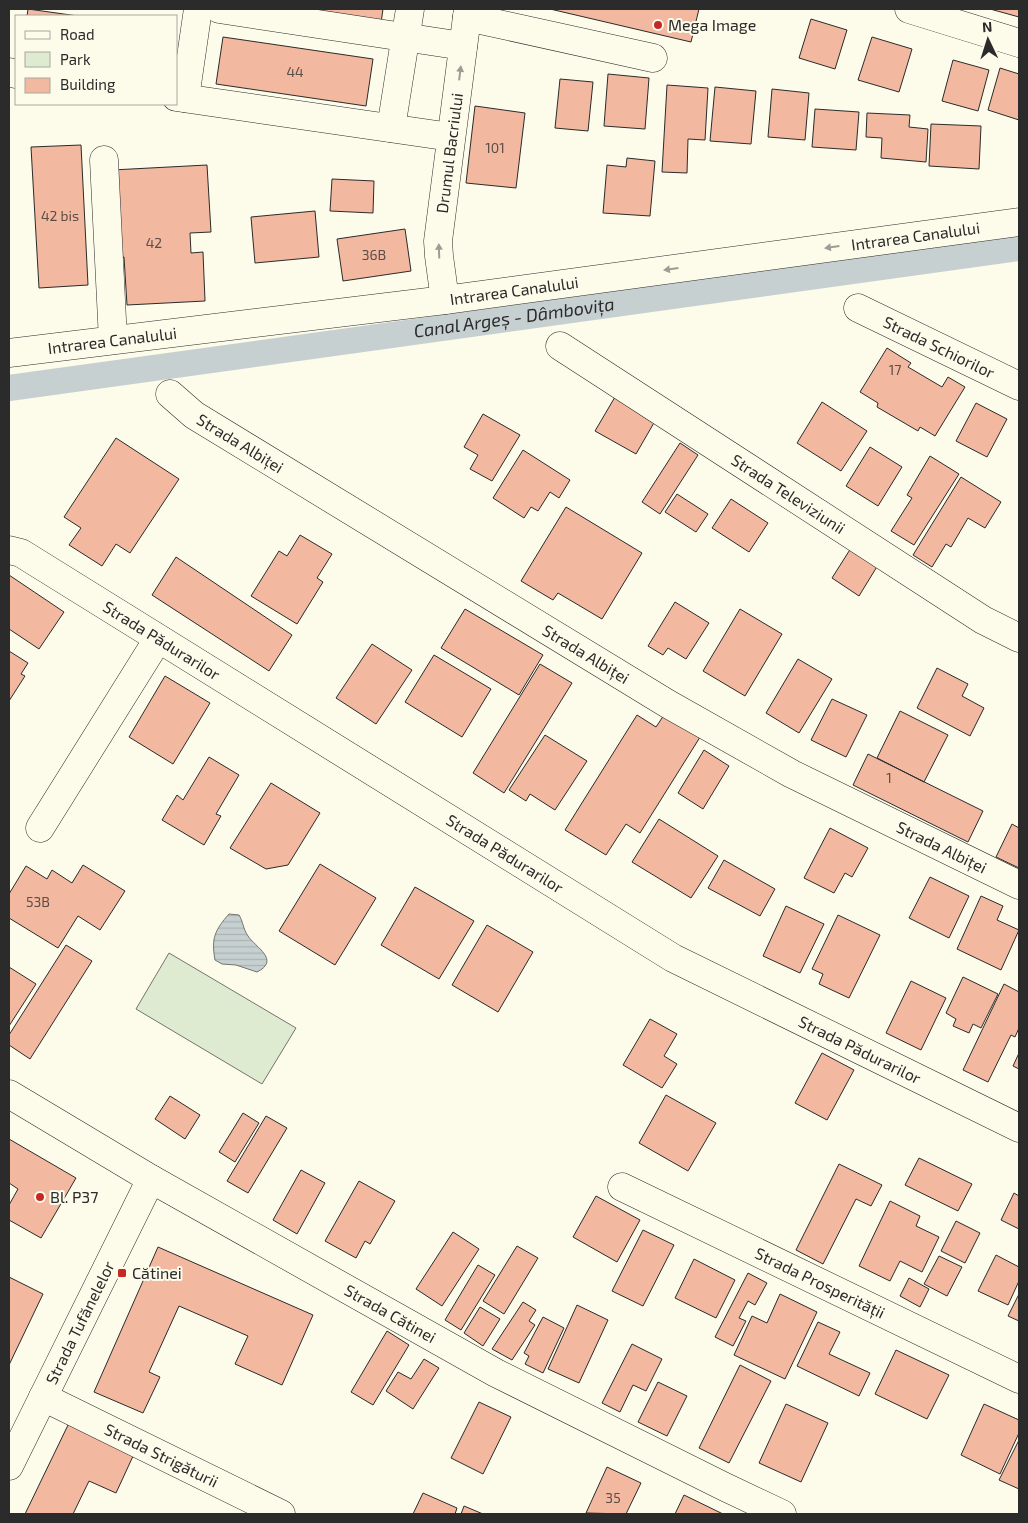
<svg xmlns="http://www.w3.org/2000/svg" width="1028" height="1523" font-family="'Exo 2',sans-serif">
  <defs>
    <pattern id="water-rules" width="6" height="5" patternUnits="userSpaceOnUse" patternTransform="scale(1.25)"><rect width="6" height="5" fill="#c7d0d0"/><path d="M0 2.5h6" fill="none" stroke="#abb3b3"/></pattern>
  </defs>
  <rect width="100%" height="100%" fill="#fdfbea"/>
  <path fill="#deebd1" stroke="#74746e" d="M169,953L296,1028L262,1084L136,1009Z"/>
  <path fill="url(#water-rules)" stroke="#74746e" d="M229,914L239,915C243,921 243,929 248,936C255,947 281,960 257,972L236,965L222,964L215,960C211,938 215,930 229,914Z"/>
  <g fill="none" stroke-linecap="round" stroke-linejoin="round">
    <path stroke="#c7d0d0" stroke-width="26" id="s1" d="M9,388L1019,248"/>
  </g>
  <path fill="#f2b8a0" stroke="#2b2b2b" d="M28,9L78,16H27Z
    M292,9H383L381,23Z
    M550,9H699L691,42Z
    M990,9H1019V17Z
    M811,19L847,30L835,69L799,58Z
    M223,37L373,59L366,106L216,84Z
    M872,37L912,49L899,92L858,80Z
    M953,60L989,70L978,111L942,101Z
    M1000,68L1019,74V120L988,110Z
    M608,74L649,78L645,129L604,126Z
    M560,79L593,82L588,131L555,128Z
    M667,85L708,88L705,140L688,139L687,173L662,172Z
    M715,87L756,91L751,144L710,141Z
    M772,89L809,93L805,140L768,137Z
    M475,106L525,113L516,188L466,183Z
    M815,109L859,112L856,150L812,147Z
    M867,113L910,115L909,127L928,129L926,162L881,158L882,138L866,137Z
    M931,124L981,126L979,169L929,166Z
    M81,145L88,285L39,288L31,147Z
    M627,158L655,161L650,216L603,213L607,165L626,167Z
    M207,165L211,232L190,233L191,253L203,252L205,301L127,305L124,257L117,258L112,170Z
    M332,179L374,181L373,213L330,211Z
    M315,211L319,257L255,263L251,217Z
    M405,229L411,271L343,281L337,239Z
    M887,348L911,363L908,367L942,387L948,377L965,387L935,436L920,427L918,431L877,407L878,403L860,392Z
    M615,397L655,421L636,454L595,431Z
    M822,402L867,431L841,471L797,443Z
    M976,403L1007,419L987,457L956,441Z
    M483,414L520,435L492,481L470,469L478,455L464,447Z
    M116,438L179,479L130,553L116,544L102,566L69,545L81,528L64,517Z
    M680,443L698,455L660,514L642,502Z
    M870,447L902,467L878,506L846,486Z
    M523,450L570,480L559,498L550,492L538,511L531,507L524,518L493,498Z
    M930,456L959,474L914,545L891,531L912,498L907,495Z
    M961,477L1001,502L985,528L968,518L951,547L946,544L932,567L913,555Z
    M677,494L708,514L696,532L665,512Z
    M731,499L768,523L749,552L712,528Z
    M566,507L642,553L602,619L558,593L553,600L521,581Z
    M300,535L332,554L317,578L323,582L297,624L251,596L279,551L287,556Z
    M851,548L878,565L859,596L832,578Z
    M176,557L292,635L269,671L152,595Z
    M9,575L64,612L39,649L9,629Z
    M675,602L709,623L686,659L668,648L663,655L648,646Z
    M465,609L543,655L519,695L441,648Z
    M740,609L782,634L745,696L703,671Z
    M372,644L412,670L376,724L336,698Z
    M9,651L28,663L21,674L25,676L9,701Z
    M434,655L491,689L462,737L405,702Z
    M798,659L832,679L799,733L766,713Z
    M540,664L572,683L504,793L473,773Z
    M937,668L968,684L962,696L984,708L970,736L917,708Z
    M165,676L210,703L173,764L129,737Z
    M832,699L867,715L846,757L811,740Z
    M900,711L948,735L924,782L877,758Z
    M666,712L702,734L640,833L626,824L606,855L565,830L637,715L656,727Z
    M545,735L587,761L555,810L530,794L526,801L509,790Z
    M704,750L729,766L703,809L678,793Z
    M868,754L983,811L968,842L853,785Z
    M209,757L239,775L216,814L221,816L204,845L162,820L177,795L183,800Z
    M271,783L320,813L288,865L266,869L230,848Z
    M659,819L718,856L691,898L632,862Z
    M1012,824L1019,828V868L996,857Z
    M830,828L868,848L852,877L845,873L834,893L804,878Z
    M724,860L775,889L760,916L708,888Z
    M320,864L376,898L335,965L279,931Z
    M83,865L125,891L100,930L78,916L58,948L9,918V894L26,866L47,879L52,870L72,883Z
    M930,877L969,896L949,938L909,918Z
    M415,887L474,921L439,979L381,945Z
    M981,896L1003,906L997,920L1019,930L1001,970L957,949Z
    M786,906L824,924L800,973L763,956Z
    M838,915L880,935L849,998L819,984L823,974L812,969Z
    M487,925L533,952L498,1012L452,985Z
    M66,945L92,961L30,1059L9,1045V1035Z
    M9,967L36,984L9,1026Z
    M963,977L998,994L981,1028L973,1024L969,1033L953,1026L956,1019L946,1013Z
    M911,981L946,998L921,1050L886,1033Z
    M1004,984L1019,992V1028L1015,1037L1011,1035L988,1082L963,1070Z
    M650,1019L677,1034L664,1056L677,1064L662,1088L623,1065Z
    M822,1053L854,1070L827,1120L795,1103Z
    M1019,1053V1069L1013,1066Z
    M666,1095L716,1123L688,1171L639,1143Z
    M170,1096L200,1115L185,1139L155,1119Z
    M243,1113L259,1123L235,1162L219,1152Z
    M266,1116L287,1128L248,1193L227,1181Z
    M9,1139L76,1178L41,1238L9,1220V1205L18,1189L9,1183Z
    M919,1158L972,1184L958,1211L905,1185Z
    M839,1164L882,1185L871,1206L856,1199L823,1264L796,1250Z
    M301,1170L325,1183L297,1234L273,1220Z
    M359,1181L395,1201L370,1244L365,1241L356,1258L325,1241Z
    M1014,1193L1019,1196V1229L1001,1220Z
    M596,1196L640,1220L617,1262L573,1237Z
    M890,1201L920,1216L916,1226L939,1237L922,1272L900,1261L890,1281L859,1266Z
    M956,1221L980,1233L965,1263L941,1251Z
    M643,1230L674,1245L643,1306L612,1291Z
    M453,1232L479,1249L442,1306L416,1289Z
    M517,1246L538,1258L504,1314L483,1301Z
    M158,1247L313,1315L282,1385L235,1364L248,1336L179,1306L149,1372L160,1377L143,1413L94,1392Z
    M996,1255L1019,1267V1281L1008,1305L978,1291Z
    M939,1256L962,1267L947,1296L924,1284Z
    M694,1259L735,1280L716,1318L675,1298Z
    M478,1265L495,1275L461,1330L445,1320Z
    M748,1273L767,1283L755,1305L748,1301L739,1318L746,1321L733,1346L715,1337Z
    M9,1277L43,1294L9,1365Z
    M909,1278L929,1289L920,1307L900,1296Z
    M780,1294L817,1312L785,1379L734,1355L752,1316L767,1323Z
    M1019,1294V1321L1008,1316Z
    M523,1302L536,1310L529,1321L535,1325L512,1360L492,1349Z
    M577,1305L608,1320L579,1383L548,1369Z
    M480,1307L500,1319L483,1346L464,1333Z
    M543,1317L564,1328L543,1373L525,1364L529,1356L524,1353Z
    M818,1322L840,1332L829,1354L870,1373L859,1396L797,1366Z
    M387,1331L409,1345L373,1405L351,1392Z
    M632,1344L662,1359L646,1391L633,1385L620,1412L602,1403Z
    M896,1350L949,1375L927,1419L875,1394Z
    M424,1359L439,1368L413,1409L386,1391L398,1372L411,1379Z
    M740,1365L771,1381L729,1463L699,1448Z
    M658,1382L687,1396L667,1436L638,1422Z
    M479,1402L511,1417L483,1474L451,1458Z
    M786,1404L828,1423L801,1482L759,1463Z
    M984,1404L1019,1420V1433L1000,1474L961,1455Z
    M69,1423L134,1454L116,1493L89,1481L73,1514H25Z
    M1019,1440V1489L999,1480Z
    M607,1467L641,1483L626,1514L586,1513Z
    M423,1493L457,1508L455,1514H413Z
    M684,1495L723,1514H675Z
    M464,1506L483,1514H461Z"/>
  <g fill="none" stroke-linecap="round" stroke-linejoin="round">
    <g stroke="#2b2b2b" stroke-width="29">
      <g id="minor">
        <path d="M219,9L463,46"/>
        <path d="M909,9L1019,43"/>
        <path d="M467,17L653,58"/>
        <path d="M9,72L16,74"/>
        <path d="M176,97L451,137"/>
        <path d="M185,98L198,9"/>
        <path d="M391,128L410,9"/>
        <path d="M104,160L113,340"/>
        <path id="s2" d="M445,300L439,256L438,241L468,9"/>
        <path id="s3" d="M858,308L1019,386"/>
        <path id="s4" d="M560,346L983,620L1019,638"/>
        <path id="s5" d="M9,353L445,300L1019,222"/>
        <path id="s6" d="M170,394L194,415L668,704L792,774L1019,885"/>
        <path id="s7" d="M9,550L21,553L673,958L1019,1128"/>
        <path d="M40,828L158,639"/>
        <path id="s8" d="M9,1094L151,1179L496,1373L725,1487L782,1514"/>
        <path id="s9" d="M622,1187L1019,1379"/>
        <path id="s10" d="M43,1397L281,1514"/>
        <path id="s11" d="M9,1466L151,1179"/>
      </g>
    </g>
    <use href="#minor" stroke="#fdfbea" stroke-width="28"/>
  </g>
  <defs><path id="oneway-solid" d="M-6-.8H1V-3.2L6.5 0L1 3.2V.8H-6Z" transform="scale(1.25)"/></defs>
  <g fill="#9e9d94">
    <use href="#oneway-solid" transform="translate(460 73) rotate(-83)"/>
    <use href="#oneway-solid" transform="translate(832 247) rotate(172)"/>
    <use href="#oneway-solid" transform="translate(439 251) rotate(-92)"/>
    <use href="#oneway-solid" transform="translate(671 269) rotate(172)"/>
  </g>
  <g fill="#c62828" stroke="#fdfbea" stroke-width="2">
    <circle cx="658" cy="25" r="5"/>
    <circle cx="40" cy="1197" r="5"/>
    <rect x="117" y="1268" width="10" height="10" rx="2.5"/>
  </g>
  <g text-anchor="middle" stroke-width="4" stroke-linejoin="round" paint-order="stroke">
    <g font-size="14" fill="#5d4e48">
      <text x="295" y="77">44</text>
      <text x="495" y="153">101</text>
      <text x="60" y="221">42 bis</text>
      <text x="154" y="248">42</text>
      <text x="374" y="260">36B</text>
      <text x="895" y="375">17</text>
      <text x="889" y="783">1</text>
      <text x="38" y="907">53B</text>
      <text x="613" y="1503">35</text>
    </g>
    <g font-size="16" fill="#2b2b2b" stroke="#fdfbea" text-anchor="start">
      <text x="668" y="31">Mega Image</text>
      <text x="50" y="1203">Bl. P37</text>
      <text x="132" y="1279">Cătinei</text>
    </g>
    <g font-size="16" fill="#2b2b2b" stroke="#fdfbea">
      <text dy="6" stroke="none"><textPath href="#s2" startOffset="148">Drumul Bacriului</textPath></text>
      <text dy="6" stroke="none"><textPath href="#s5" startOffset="914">Intrarea Canalului</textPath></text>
      <text dy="6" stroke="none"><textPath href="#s5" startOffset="509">Intrarea Canalului</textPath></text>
      <text dy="6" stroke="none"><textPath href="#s5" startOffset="104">Intrarea Canalului</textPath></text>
      <text dy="6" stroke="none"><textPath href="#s3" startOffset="90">Strada Schiorilor</textPath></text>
      <text dy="6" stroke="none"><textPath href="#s6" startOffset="86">Strada Albiței</textPath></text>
      <text dy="6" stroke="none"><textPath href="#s4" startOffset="272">Strada Televiziunii</textPath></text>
      <text dy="6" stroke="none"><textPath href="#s7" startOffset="178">Strada Pădurarilor</textPath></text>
      <text dy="6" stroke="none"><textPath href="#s6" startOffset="491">Strada Albiței</textPath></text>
      <text dy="6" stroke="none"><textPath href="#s6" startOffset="896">Strada Albiței</textPath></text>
      <text dy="6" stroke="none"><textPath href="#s7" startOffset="582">Strada Pădurarilor</textPath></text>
      <text dy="6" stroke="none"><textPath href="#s7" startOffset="988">Strada Pădurarilor</textPath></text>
      <text dy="6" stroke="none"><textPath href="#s9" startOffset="220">Strada Prosperității</textPath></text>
      <text dy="6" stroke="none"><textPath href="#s8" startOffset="440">Strada Cătinei</textPath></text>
      <text dy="6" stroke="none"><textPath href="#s11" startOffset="160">Strada Tufănelelor</textPath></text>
      <text dy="6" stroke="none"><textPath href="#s10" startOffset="132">Strada Strigăturii</textPath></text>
    </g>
    <g font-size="18" font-style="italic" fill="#2b2b2b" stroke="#fdfbea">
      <text dy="6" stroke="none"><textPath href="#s1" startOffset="510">Canal Argeș - Dâmbovița</textPath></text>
    </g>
  </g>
  <rect width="1028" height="1523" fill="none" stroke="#2b2b2b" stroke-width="20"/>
  <rect x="15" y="15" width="162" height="90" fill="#fdfbea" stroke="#a9a89e"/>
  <rect x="25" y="31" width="25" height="8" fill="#fdfbea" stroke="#a9a89e"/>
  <text x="60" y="40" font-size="15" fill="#2b2b2b">Road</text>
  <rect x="25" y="52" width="25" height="15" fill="#deebd1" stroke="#a9a89e"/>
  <text x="60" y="65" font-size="15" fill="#2b2b2b">Park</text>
  <rect x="25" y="78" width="25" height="15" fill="#f2b8a0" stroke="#a9a89e"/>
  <text x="60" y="90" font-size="15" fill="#2b2b2b">Building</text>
  <g transform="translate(988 40) rotate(356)" stroke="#fdfbea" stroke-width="4" paint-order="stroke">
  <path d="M0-4L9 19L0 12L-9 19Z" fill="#2b2b2b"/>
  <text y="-8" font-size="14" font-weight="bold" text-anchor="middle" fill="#2b2b2b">N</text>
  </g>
</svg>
